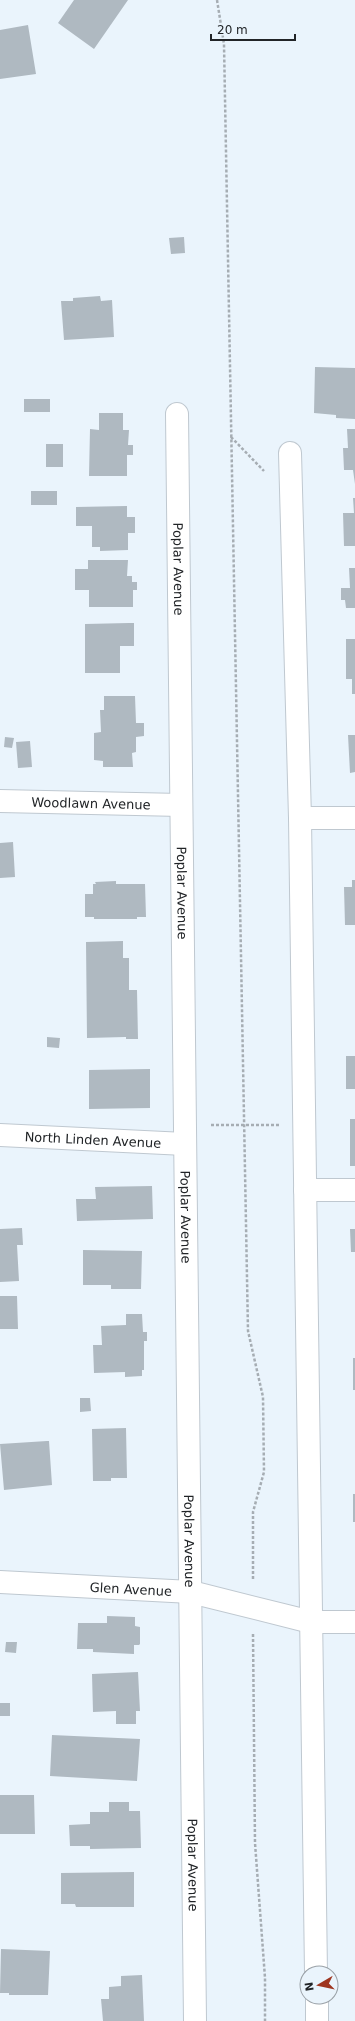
<svg xmlns="http://www.w3.org/2000/svg" width="355" height="2021" font-family="'DejaVu Sans',sans-serif">
  <rect width="100%" height="100%" fill="#eaf4fc"/>
  <path fill="#afb9c1" d="M74,0H128L94,49L58,23Z
    M28,25L36,74L0,79V30Z
    M184,237L185,253L171,254L169,238Z
    M100,296L101,301L112,300L114,337L64,340L61,301H73V298Z
    M315,367L355,368V419L336,418V415L314,413Z
    M24,399H50V412H24Z
    M99,413H123V430H129L128,445H133V455H127V476H89L90,429L99,430Z
    M347,429H355V484L353,470H344L343,448H348Z
    M46,444H63V467H46Z
    M31,491H57V505H31Z
    M353,498H355V546H344L343,513H354Z
    M127,506V517H135V533H128V550L100,551V547H92V526H76V507Z
    M88,560H128L127,576H132V582H137V590H133V607H89V590H75V569H88Z
    M349,568H355V608H346L345,600H341V588H350Z
    M129,623H134V646H120V673H85V624Z
    M346,639H355V694H352V679H346Z
    M104,696H135L136,723H144V736L136,737V752L132,753L133,767H103V761L94,760V733L101,732L100,710H104Z
    M348,735H355V772L350,773Z
    M5,737L14,738L12,748L4,747Z
    M30,741L32,767L18,768L16,742Z
    M13,842L15,877L0,878V843Z
    M352,880H355V925H345L344,887H352Z
    M116,881V884H145L146,917H137V919H94V917H85V894H93V884H96L95,882Z
    M123,941V958H129V990H137L138,1039H126V1037H125L87,1038L86,942Z
    M47,1037L60,1038L59,1048L47,1047Z
    M346,1056H355V1089H346Z
    M150,1069V1108L89,1109V1070Z
    M350,1119H355V1166H350Z
    M152,1186L153,1219L77,1221L76,1199H96L95,1187Z
    M22,1228L23,1245H17L19,1281L0,1282V1229Z
    M350,1229H355V1252H351Z
    M83,1250L142,1251L141,1289H111V1285H83Z
    M0,1296H17L18,1329H0Z
    M126,1314H142L143,1332H147V1341H144V1370H142V1376L125,1377V1372L94,1373L93,1345H102L101,1326L126,1325Z
    M353,1358H355V1390H353Z
    M80,1398H90L91,1411L80,1412Z
    M126,1428L127,1478H111V1481H93L92,1429Z
    M47,1441H49L52,1485L4,1490L0,1444Z
    M353,1494H355V1522H353Z
    M107,1616L135,1617V1626L140,1627V1644L139,1645H134V1654L93,1652V1649H77L78,1623H107Z
    M6,1642H17L16,1653L5,1652Z
    M138,1672L140,1711H136V1724H116V1711L93,1712L92,1674Z
    M0,1703H10V1716H0Z
    M52,1735L140,1739L137,1781L50,1776Z
    M0,1795H34L35,1834H0Z
    M109,1802H129V1811H140L141,1848L90,1849V1846H70L69,1825L90,1824V1812H109Z
    M134,1872V1907H76L75,1904H61V1873Z
    M1,1949L50,1951L48,1995H9V1993H0Z
    M142,1975L144,2021H103L101,1999H109V1987L121,1986V1976Z"/>
  <g fill="none" stroke-linecap="round" stroke-linejoin="round">
    <g stroke="#bfc8d0" stroke-width="24">
      <g id="street">
        <path id="s1" d="M177,414L195,2021"/>
        <path d="M290,453L300,818L316,1973"/>
        <path id="s2" d="M0,801L181,805"/>
        <path d="M300,818H355"/>
        <path id="s3" d="M0,1135L185,1144"/>
        <path d="M305,1190H355"/>
        <path id="s4" d="M0,1582L191,1592L311,1622H355"/>
        <path d="M317,1997V2021"/>
      </g>
    </g>
    <path stroke="#a6adb3" stroke-width="2.5" stroke-dasharray="3 2" stroke-linecap="butt" d="M217,0L224,44L248,1331L263,1397L264,1472L253,1512V1581
      M231,437L264,471
      M211,1125H280
      M253,1634L255,1843L265,1978V2021"/>
    <use href="#street" stroke="#fff" stroke-width="22"/>
  </g>
  <g text-anchor="middle" stroke-width="3" stroke-linejoin="round" paint-order="stroke">
    <g font-size="13" fill="#212427" stroke="#eaf4fc">
      <text dy="5" stroke="none"><textPath href="#s1" startOffset="155">Poplar Avenue</textPath></text>
      <text dy="5" stroke="none"><textPath href="#s2" startOffset="91">Woodlawn Avenue</textPath></text>
      <text dy="5" stroke="none"><textPath href="#s1" startOffset="479">Poplar Avenue</textPath></text>
      <text dy="5" stroke="none"><textPath href="#s3" startOffset="93">North Linden Avenue</textPath></text>
      <text dy="5" stroke="none"><textPath href="#s1" startOffset="803">Poplar Avenue</textPath></text>
      <text dy="5" stroke="none"><textPath href="#s1" startOffset="1127">Poplar Avenue</textPath></text>
      <text dy="5" stroke="none"><textPath href="#s4" startOffset="131">Glen Avenue</textPath></text>
      <text dy="5" stroke="none"><textPath href="#s1" startOffset="1451">Poplar Avenue</textPath></text>
    </g>
  </g>
  <g transform="translate(319 1985) rotate(261)"><circle r="19" fill="#eaf4fc" stroke="#9aa1a7"/>
  <path d="M0-3L7 15L0 10L-7 15Z" fill="#9e351f"/>
  <text y="-6" font-size="11" font-weight="bold" text-anchor="middle" fill="#212427">N</text>
  </g>
  <path d="M211 34v6h84v-6" fill="none" stroke="#212427" stroke-width="2"/>
  <text x="217" y="34" font-size="12" fill="#212427" stroke="#eaf4fc" stroke-width="3" paint-order="stroke">20 m</text>
</svg>
